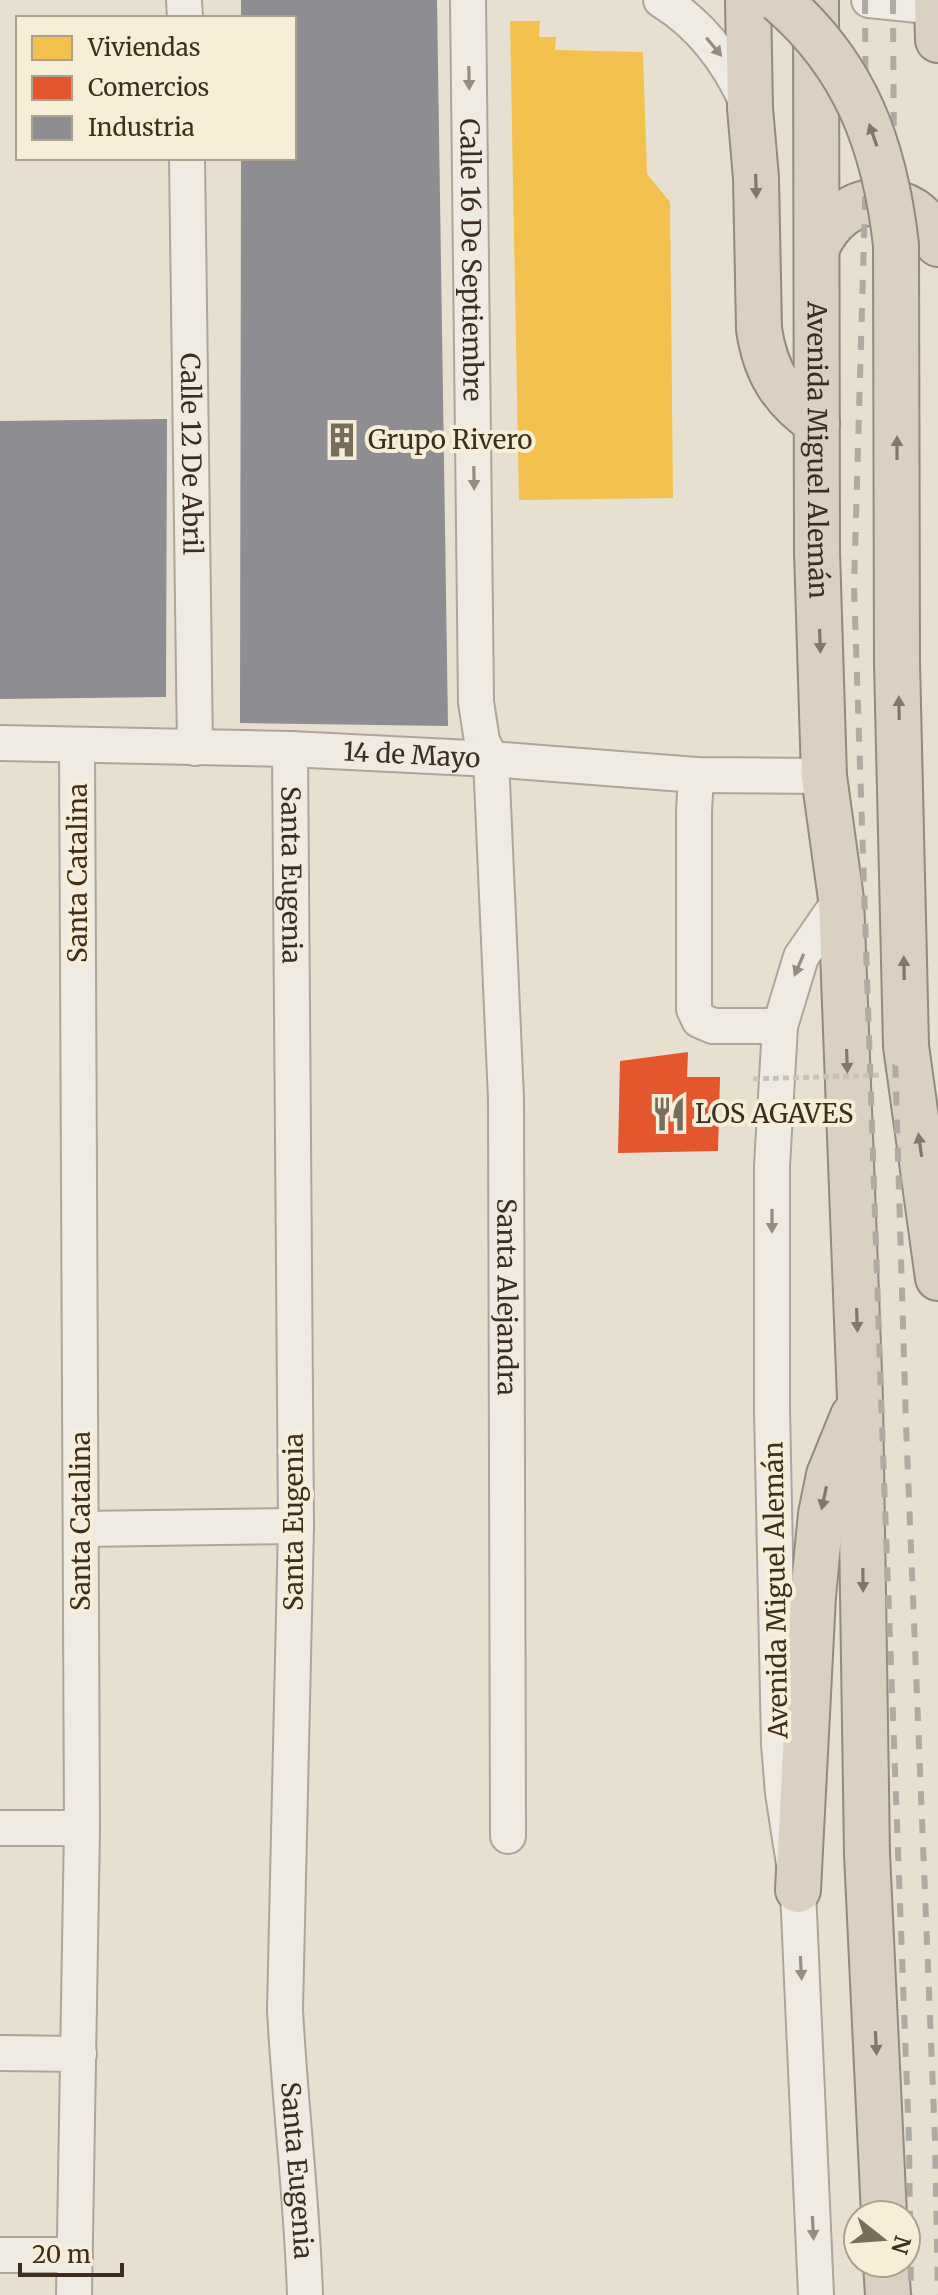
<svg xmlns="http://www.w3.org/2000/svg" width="938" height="2295" font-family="Merriweather,serif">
  <rect width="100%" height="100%" fill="#e7e0d1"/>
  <path fill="#f2c14e" d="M510,21H540L539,37H556L555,50L643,52L647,174L670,202L673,498L519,500Z"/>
  <path fill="#e4572e" d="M688,1052L687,1077H720L718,1151L618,1153L620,1061Z"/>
  <path fill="#8d8d92" d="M241,0H437L448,726L240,723L241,158H294V18H241Z
    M167,419L166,697L0,699V421Z"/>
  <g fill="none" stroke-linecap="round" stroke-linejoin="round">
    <g stroke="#ada599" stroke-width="38">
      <g id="minor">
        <path d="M184,0L185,18"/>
        <path id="s1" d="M468,0L476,702L482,741L491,759L506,1099L508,1836"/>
        <path d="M661,0C702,25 729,62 748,105"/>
        <path d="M869,0L938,7"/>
        <path id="s2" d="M187,158L195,748"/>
        <path id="s3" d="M0,743L290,749L491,759L696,775L824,776"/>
        <path id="s4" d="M290,749L296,1526L285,2010C290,2105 302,2200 305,2295"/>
        <path d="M696,775L694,812V1009L699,1020L713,1026H780"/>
        <path d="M81,1529L296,1526"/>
        <path d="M0,1828H82"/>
        <path d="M0,2053L79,2054"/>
        <path d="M0,2255H75"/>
        <path d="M74,2295L82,1828L77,746"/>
        <path d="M816,2295L798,1890L783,1793L779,1744L772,1410V1166L780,1026L801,957L841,899"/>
      </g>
    </g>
    <g stroke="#928b80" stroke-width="48">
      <g id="highway">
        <path d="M748,0L750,108L756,178L759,329C765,371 782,399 817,423"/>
        <path id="s5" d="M816,0L817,552L824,776L841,899L860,1399L867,1854L884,2215"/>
        <path d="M937,0L938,40"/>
        <path d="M817,248C841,190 915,182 938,244"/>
        <path d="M906,1046L938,1278"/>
        <path d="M798,1890L813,1596L821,1514L829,1475L853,1416"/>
        <path d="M886,2263L888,2295"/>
      </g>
    </g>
    <use href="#minor" stroke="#efebe3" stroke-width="34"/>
    <use href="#highway" stroke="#dad1c2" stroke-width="44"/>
    <path stroke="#afaaa2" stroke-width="6" stroke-dasharray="14 14" stroke-linecap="butt" d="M865,0L866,169L854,586L882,1426L909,2141L911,2295
      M893,0L894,169L881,587L906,1425L935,2140L938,2295"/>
    <g stroke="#928b80" stroke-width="48" stroke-linecap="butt">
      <path id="highway-bridge" d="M779,0C856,66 885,147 896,245L897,662L906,1046"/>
    </g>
    <path stroke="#c8c2b9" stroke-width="5" stroke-dasharray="6 4" stroke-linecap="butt" d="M753,1079L881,1075"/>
    <use href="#highway-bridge" stroke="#dad1c2" stroke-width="44"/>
  </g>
  <defs><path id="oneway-solid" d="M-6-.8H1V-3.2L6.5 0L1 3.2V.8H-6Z" transform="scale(2)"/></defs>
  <g fill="#968c82">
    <use href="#oneway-solid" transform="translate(714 47) rotate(50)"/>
    <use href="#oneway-solid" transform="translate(469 78) rotate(89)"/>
    <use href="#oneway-solid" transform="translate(474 478) rotate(89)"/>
    <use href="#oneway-solid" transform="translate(799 965) rotate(113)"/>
    <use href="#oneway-solid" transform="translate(772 1221) rotate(90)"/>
    <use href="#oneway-solid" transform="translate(801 1968) rotate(87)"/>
    <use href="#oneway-solid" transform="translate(813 2228) rotate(87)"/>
  </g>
  <g fill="#847769">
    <use href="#oneway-solid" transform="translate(873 135) rotate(-109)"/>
    <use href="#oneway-solid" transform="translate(756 186) rotate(88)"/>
    <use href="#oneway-solid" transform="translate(897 448) rotate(-90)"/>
    <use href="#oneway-solid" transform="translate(820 641) rotate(88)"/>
    <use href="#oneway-solid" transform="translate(899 708) rotate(-91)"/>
    <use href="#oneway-solid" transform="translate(904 968) rotate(-91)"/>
    <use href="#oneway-solid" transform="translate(847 1061) rotate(88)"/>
    <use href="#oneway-solid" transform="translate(920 1145) rotate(-98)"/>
    <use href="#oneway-solid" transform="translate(857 1320) rotate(88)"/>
    <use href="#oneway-solid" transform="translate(824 1498) rotate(102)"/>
    <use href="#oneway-solid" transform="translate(863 1580) rotate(89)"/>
    <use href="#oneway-solid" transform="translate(876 2043) rotate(87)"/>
  </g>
  <defs>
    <g id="building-bare" transform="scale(2.76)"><path d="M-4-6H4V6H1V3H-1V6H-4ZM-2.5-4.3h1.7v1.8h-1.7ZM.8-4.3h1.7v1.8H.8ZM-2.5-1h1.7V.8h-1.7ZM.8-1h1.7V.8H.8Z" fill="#786c5e" stroke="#f7eed8" stroke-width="2.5" paint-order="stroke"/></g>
    <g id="restaurant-bare" transform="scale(2.76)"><path d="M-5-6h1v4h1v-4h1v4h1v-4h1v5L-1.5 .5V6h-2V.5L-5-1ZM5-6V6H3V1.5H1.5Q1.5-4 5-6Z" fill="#786c5e" stroke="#f7eed8" stroke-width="2.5" paint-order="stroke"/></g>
  </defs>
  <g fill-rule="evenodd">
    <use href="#building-bare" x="342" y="440"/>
    <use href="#restaurant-bare" x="669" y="1114"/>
  </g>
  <g text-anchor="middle" stroke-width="8" stroke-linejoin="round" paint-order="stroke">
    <g font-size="26" fill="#3d2e20" stroke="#f7eed8">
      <text dy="9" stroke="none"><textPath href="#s1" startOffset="260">Calle 16 De Septiembre</textPath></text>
      <text dy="9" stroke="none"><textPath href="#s5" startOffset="450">Avenida Miguel Alemán</textPath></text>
      <text dy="9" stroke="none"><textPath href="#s2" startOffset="296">Calle 12 De Abril</textPath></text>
      <text dy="9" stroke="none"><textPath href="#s3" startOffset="412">14 de Mayo</textPath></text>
      <text transform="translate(78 873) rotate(-90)" y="9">Santa Catalina</text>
      <text dy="9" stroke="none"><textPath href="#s4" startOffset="126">Santa Eugenia</textPath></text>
      <text dy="9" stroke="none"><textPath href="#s1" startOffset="1300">Santa Alejandra</textPath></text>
      <text transform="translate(81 1521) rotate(-90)" y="9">Santa Catalina</text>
      <text transform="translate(294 1522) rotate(-90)" y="9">Santa Eugenia</text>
      <text transform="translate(776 1590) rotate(-91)" y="9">Avenida Miguel Alemán</text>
      <text dy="9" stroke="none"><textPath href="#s4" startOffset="1422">Santa Eugenia</textPath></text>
    </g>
    <g font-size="26" fill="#3d2e20" stroke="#f7eed8" text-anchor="start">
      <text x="368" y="449">Grupo Rivero</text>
      <text x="695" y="1123">LOS AGAVES</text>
    </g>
  </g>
  <rect x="16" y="16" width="280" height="144" fill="#f7eed8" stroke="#ada18e" stroke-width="2"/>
  <rect x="32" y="36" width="40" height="24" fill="#f2c14e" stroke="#ada18e" stroke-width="2"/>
  <text x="88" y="56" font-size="24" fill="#3d2e20">Viviendas</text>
  <rect x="32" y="76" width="40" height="24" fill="#e4572e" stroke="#ada18e" stroke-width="2"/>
  <text x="88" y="96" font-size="24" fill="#3d2e20">Comercios</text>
  <rect x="32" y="116" width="40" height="24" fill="#8d8d92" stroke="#ada18e" stroke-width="2"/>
  <text x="88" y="136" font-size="24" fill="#3d2e20">Industria</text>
  <g transform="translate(882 2239) rotate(107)"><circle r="38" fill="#f7eed8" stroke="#ada18e" stroke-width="2"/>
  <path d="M0-6L14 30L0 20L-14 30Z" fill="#786c5e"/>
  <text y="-12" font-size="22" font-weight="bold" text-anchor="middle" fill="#3d2e20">N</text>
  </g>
  <path d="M20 2263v12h102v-12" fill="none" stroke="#3d2e20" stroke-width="4"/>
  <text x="32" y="2263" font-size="24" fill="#3d2e20" stroke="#f7eed8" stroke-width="6" paint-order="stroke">20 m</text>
</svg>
